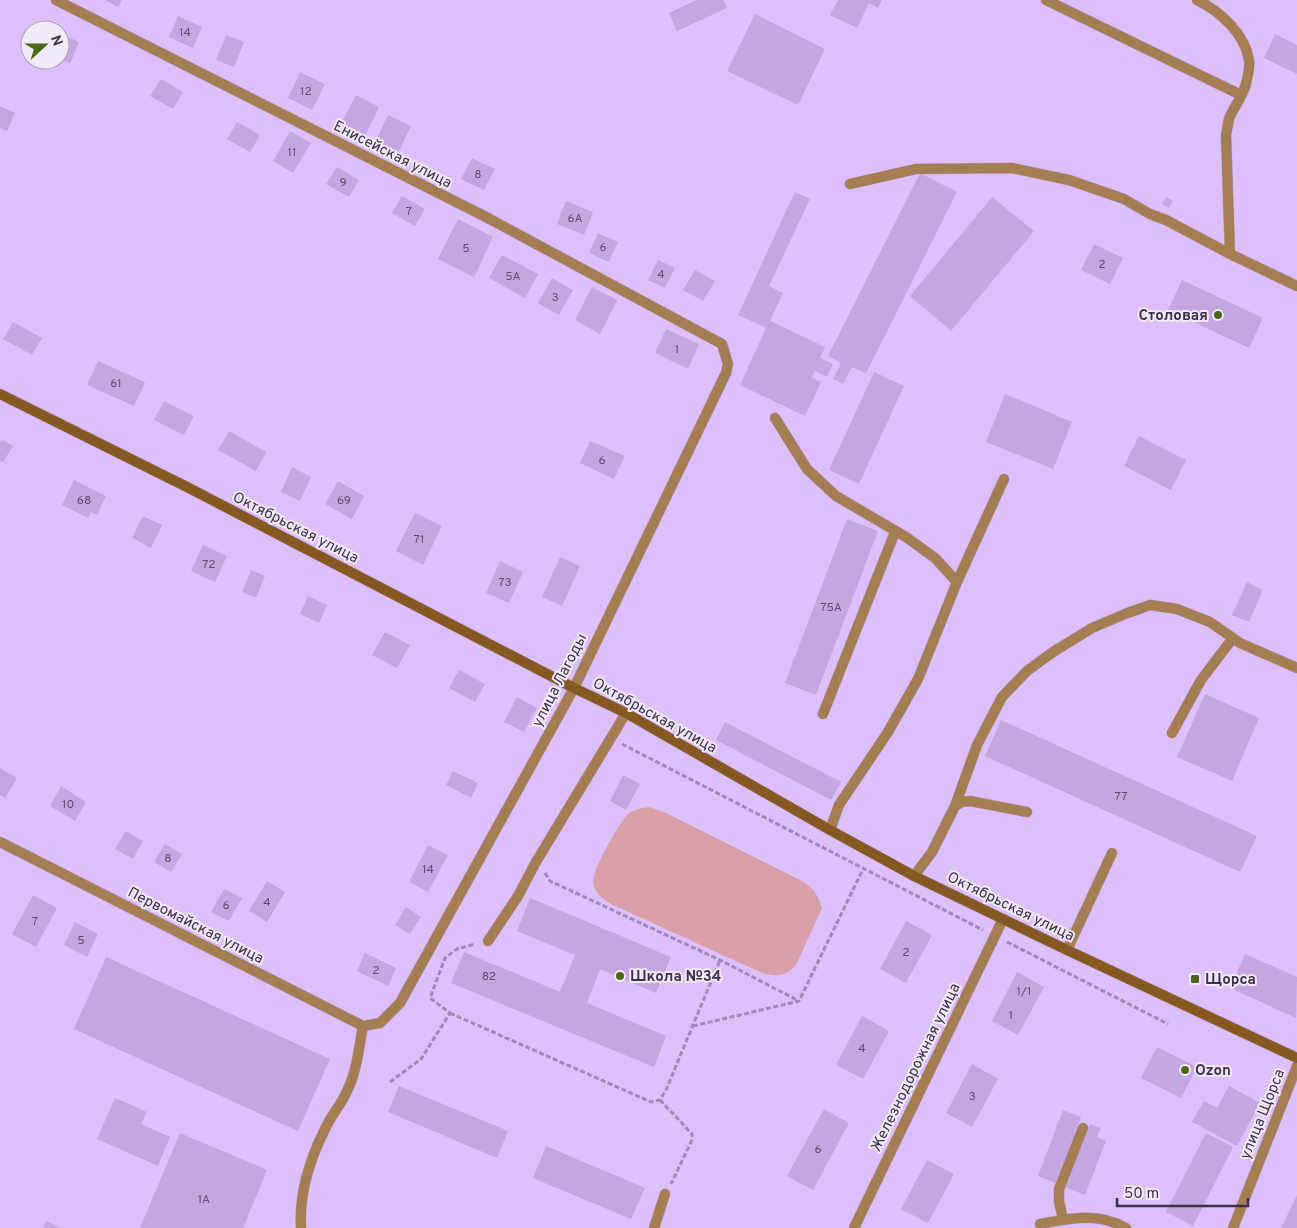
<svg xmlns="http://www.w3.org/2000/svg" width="1297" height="1228" font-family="Overpass,sans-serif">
  <rect width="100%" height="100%" fill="#ddbffb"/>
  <path fill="#daa0aa" d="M649,807L666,813L804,882C814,890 819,896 822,908L796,965C786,976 777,977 762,973L613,905C606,901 597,896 594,887C593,883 593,877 595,872C599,860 619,823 628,814C634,809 641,808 649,807Z"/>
  <path fill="#c4a6e1" d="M105,0H122L118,7Z
    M697,0H723L727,8L677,31L669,13Z
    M838,0H882L878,8L869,3L857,28L830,15Z
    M755,14L825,49L798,105L727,71Z
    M178,16L202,27L193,48L169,37Z
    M60,33L79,42L70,64L60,59Z
    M1275,34L1297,45V74L1264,58Z
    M226,35L244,42L234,67L216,60Z
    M300,72L325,84L312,110L288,98Z
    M161,79L183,92L173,109L150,96Z
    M356,95L379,107L365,136L341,124Z
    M0,106L15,113L7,131L0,128Z
    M388,115L411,126L398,153L375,142Z
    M237,122L260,135L250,152L227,139Z
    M290,131L311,143L293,173L273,161Z
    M472,158L495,169L484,190L461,179Z
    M337,167L359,180L349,197L326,184Z
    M920,173L957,192L866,373L852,367L843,384L833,379L841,363L828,356Z
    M795,192L810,199L769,286L783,293L770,321L825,347L820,358L833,364L827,377L815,371L811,378L821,382L805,416L740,385L766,328L738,315Z
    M402,196L425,209L415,226L392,213Z
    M992,197L1034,231L951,331L910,296Z
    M1166,197L1173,201L1169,208L1162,204Z
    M566,201L593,212L584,235L557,224Z
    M458,219L493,237L474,277L438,259Z
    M598,233L618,242L609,262L589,253Z
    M1094,244L1123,258L1110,284L1081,270Z
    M502,255L538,274L525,298L489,278Z
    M658,260L675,268L665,288L648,280Z
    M695,270L715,281L703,301L683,290Z
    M552,278L573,290L559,315L538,303Z
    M1182,280L1263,318L1249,348L1168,310Z
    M592,287L617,300L600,334L575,320Z
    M13,322L42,338L32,355L3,339Z
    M666,329L699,344L688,369L655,353Z
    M98,361L145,382L134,406L87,385Z
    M874,372L904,386L859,484L829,470Z
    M1005,394L1072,422L1053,469L986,442Z
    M164,401L194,416L184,435L154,420Z
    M229,431L266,452L256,471L218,450Z
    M1139,436L1186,460L1171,490L1124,466Z
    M2,440L13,446L3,462L0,461V443Z
    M590,441L625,456L614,479L580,463Z
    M292,467L311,477L300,501L281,492Z
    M74,480L106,496L97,515L91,512L88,518L62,505Z
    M338,481L364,496L352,519L325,504Z
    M415,513L442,526L423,565L396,551Z
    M143,516L162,525L151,548L132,538Z
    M847,519L878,531L816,695L785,683Z
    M203,545L227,556L215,582L191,571Z
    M560,557L580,566L562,606L542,597Z
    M500,561L523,572L509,603L486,593Z
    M251,570L265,576L256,598L242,592Z
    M1247,582L1263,590L1249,622L1232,615Z
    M308,596L327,605L319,623L300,614Z
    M385,632L410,645L397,668L372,655Z
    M459,670L485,684L475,702L449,688Z
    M1205,694L1259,718L1232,781L1177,757Z
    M517,697L537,708L524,732L504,722Z
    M1001,720L1257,836L1240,872L985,756Z
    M725,722L841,782L831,800L716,740Z
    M0,768L17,778L5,798L0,795Z
    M453,771L478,783L471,798L446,785Z
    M623,775L640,784L626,810L610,801Z
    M61,786L86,802L75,821L50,806Z
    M126,831L143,841L133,859L115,849Z
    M165,844L182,854L171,872L154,862Z
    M428,845L448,855L428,892L409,882Z
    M267,881L285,892L267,922L249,911Z
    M224,889L242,898L229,921L211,912Z
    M33,895L57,908L36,947L12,934Z
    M530,898L671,957L656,993L600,969L587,1003L666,1036L654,1067L451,983L464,952L560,992L575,955L517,931Z
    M406,907L421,917L410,934L395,925Z
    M906,921L932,935L906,983L880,969Z
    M75,922L98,934L87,957L64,945Z
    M365,953L396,968L388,986L357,971Z
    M1245,954L1297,977L1296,1018L1230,988Z
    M106,957L330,1059L298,1131L74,1029Z
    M1017,972L1044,987L1018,1035L992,1021Z
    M862,1016L889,1031L863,1079L836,1065Z
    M1157,1047L1197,1067L1181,1098L1141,1078Z
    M972,1064L998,1079L972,1127L946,1113Z
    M399,1086L508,1131L497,1158L388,1112Z
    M1229,1086L1260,1103L1237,1146L1192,1122L1204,1101L1217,1108Z
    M115,1098L147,1112L141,1124L170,1137L158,1166L97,1139Z
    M824,1109L849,1123L813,1190L787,1176Z
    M1063,1110L1081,1117L1056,1183L1038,1176Z
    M1090,1124L1101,1128L1097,1137L1106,1141L1085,1195L1065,1187Z
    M180,1133L267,1170L243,1228H140Z
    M1206,1133L1233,1147L1193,1226L1166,1212Z
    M546,1146L645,1188L631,1219L533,1178Z
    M927,1160L954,1174L928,1223L901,1209Z
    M1297,1195V1228H1281Z
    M46,1221L61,1228H43Z"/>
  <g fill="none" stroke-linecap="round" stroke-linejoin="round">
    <g stroke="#baa0d4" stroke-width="11">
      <path id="lane" d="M56,0L486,217L722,344L728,364L726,373L574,688
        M1046,0L1241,95
        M1197,0C1220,11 1245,34 1249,60C1250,68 1247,80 1245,87C1241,99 1233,108 1229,119C1228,124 1227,130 1226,135L1230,254
        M850,184L916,169L1012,168L1069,180L1124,199L1150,214L1166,220L1230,254L1297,286
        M775,418L807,469L836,496L906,537L935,558L957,582
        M823,714L895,532
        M1172,733L1201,680L1233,638
        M955,806L977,745L1002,697L1027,671L1053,652L1092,628L1125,614L1150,605L1177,609L1210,622L1240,643L1297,668
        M830,830L839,805L888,732L918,679L957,582L1004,479
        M914,876L932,852L955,806L962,802L970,801L1027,812
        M488,941L518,896L536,862L626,713
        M1067,950L1112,853
        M1063,1220L1059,1201V1189L1083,1128
        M1040,1224C1070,1218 1098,1212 1126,1228
        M301,1228C299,1195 310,1159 325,1129C331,1115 342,1104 348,1089C357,1070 359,1047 363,1026
        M654,1228L665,1194
        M854,1228L1003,919
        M1233,1228L1297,1066"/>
    </g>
    <g stroke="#baa0d4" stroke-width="11">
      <path id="street" d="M0,842L363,1026L380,1023L400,1003L574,688"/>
    </g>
    <g stroke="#baa0d4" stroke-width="11">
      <path id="secondary" d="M0,394L187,487L574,688L626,713L830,830L914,876L1067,950L1297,1058"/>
    </g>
    <path stroke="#a089b7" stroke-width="3" stroke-dasharray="5 2.5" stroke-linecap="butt" d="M622,744L983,930
      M545,873L550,881L720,960L799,1001
      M1007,942L1168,1024
      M450,1013L651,1102L660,1100L666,1090L720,960
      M693,1026L799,1001L863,869
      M390,1082L421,1059L450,1013L430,998L445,958L457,949L475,944
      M660,1100L692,1134V1140L671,1184"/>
    <use href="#lane" stroke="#a47d53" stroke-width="10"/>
    <use href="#street" stroke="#a47d53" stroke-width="10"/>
    <use href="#secondary" stroke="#865822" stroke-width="10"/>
  </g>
  <g fill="#4c671a" stroke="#f3eafd" stroke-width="2">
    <circle cx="1218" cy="315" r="5"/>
    <circle cx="620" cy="976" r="5"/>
    <rect x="1190" y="974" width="10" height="10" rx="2.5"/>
    <circle cx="1185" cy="1070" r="5"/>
  </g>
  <g text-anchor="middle" stroke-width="4" stroke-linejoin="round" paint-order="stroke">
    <g font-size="12" fill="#5f4e6f">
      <text x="185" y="36">14</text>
      <text x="306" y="95">12</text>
      <text x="292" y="156">11</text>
      <text x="478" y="178">8</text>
      <text x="343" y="186">9</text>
      <text x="409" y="215">7</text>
      <text x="575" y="222">6А</text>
      <text x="603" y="251">6</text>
      <text x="466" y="252">5</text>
      <text x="1102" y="268">2</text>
      <text x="661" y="278">4</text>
      <text x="513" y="280">5А</text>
      <text x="555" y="301">3</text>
      <text x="677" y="353">1</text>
      <text x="116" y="387">61</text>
      <text x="602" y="464">6</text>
      <text x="84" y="504">68</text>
      <text x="344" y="504">69</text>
      <text x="419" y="543">71</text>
      <text x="209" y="568">72</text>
      <text x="505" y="586">73</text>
      <text x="831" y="611">75А</text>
      <text x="1121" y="800">77</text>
      <text x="68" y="808">10</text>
      <text x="168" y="862">8</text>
      <text x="428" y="873">14</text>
      <text x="267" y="906">4</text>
      <text x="226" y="909">6</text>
      <text x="35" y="925">7</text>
      <text x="81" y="944">5</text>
      <text x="906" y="956">2</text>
      <text x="376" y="974">2</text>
      <text x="489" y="980">82</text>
      <text x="1024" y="995">1/1</text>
      <text x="1011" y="1019">1</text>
      <text x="862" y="1052">4</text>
      <text x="972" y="1100">3</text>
      <text x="818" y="1153">6</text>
      <text x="204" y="1203">1А</text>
    </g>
    <g font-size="15" fill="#3d3149" stroke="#f3eafd">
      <text transform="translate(393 154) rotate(27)" y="5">Енисейская улица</text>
      <text transform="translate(296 527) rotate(27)" y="5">Октябрьская улица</text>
      <text transform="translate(559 680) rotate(-63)" y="5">улица Лагоды</text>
      <text transform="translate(655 715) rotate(29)" y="5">Октябрьская улица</text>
      <text transform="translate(1011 906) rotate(26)" y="5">Октябрьская улица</text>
      <text transform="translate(196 925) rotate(27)" y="5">Первомайская улица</text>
      <text transform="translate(915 1067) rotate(-64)" y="5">Железнодорожная улица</text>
      <text transform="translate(1262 1114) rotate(-68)" y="5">улица Щорса</text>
    </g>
    <g font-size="15" font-weight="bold" fill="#3d3149" stroke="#f3eafd" text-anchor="start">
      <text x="1208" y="320" text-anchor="end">Столовая</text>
      <text x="630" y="981">Школа №34</text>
      <text x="1205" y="984">Щорса</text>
      <text x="1195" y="1075">Ozon</text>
    </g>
  </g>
  <g transform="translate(45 45) rotate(69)"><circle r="24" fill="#f3eafd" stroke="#aaa0b5"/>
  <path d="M0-4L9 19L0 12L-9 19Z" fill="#4c671a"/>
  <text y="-8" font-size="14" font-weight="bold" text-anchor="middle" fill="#3d3149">N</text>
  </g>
  <path d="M1117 1198v8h131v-8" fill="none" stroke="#3d3149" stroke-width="2.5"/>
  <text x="1124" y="1198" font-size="15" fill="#3d3149" stroke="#f3eafd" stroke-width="4" paint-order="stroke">50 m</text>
</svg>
